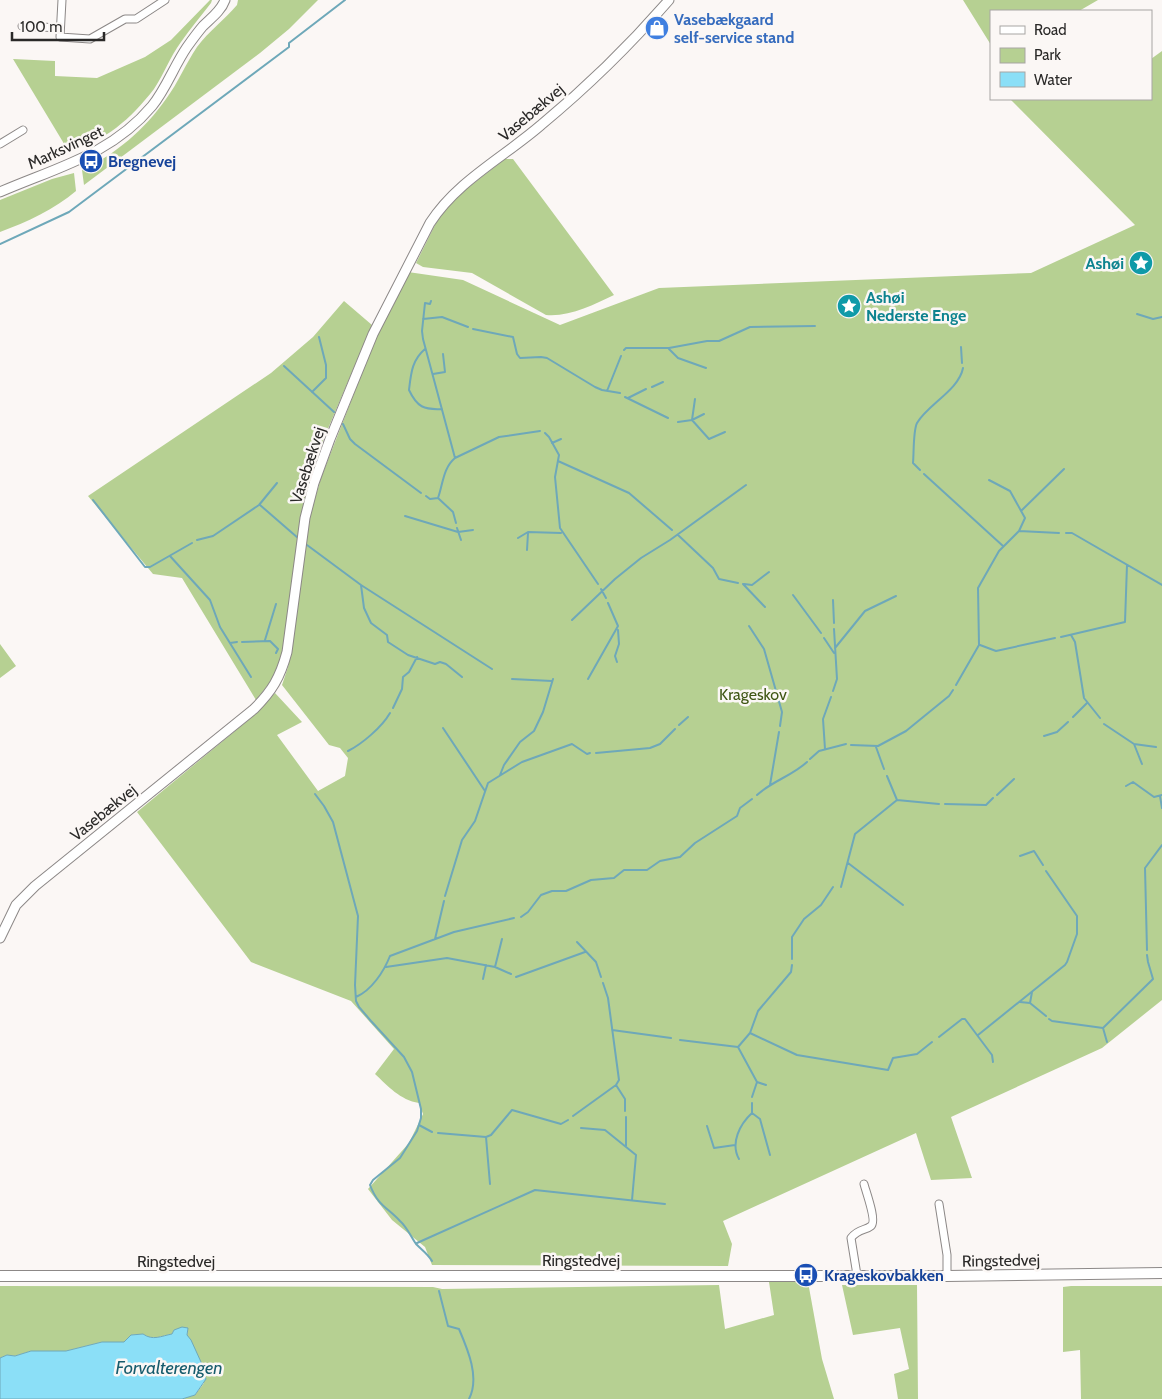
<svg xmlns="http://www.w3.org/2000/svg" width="1162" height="1399" font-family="Cabin,sans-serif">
  <rect width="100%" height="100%" fill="#fbf7f5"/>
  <path fill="#b6d092" d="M210,0H212L211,3C201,16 190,29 181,42C170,57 164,74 154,89C130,120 106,140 69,152L13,59L55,61V76L97,78L145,57L171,40Z
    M238,0H318L289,29L260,53L84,185L82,170C115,155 145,129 166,99C178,83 186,63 197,47C209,31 224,20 237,5Z
    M963,0H1098L1079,11H991V45Z
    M1162,51V1000L1102,1048L951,1117L972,1178L931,1180L916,1133L723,1221L732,1244L728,1266L432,1265L425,1247L392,1220L368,1189L409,1143L423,1114L419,1103C400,1100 388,1086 375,1074L394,1049L351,1001L251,962L137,812L258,712L275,693L302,722L277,735L318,791L345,776L348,758L340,748L329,745L282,685L288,667L294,631L310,516L321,478L378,332L408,272L463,280L560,325L659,288L1031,273L1135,225L1010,99H1151V59Z
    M505,159H513L614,295C593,305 570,317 546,315L472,273L423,267L416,263L439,217L461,193Z
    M74,173L76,191C55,209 27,222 0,232V200L52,179Z
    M344,301L372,325L316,457L302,514L283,651L272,680L256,700L182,578L153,574L88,496L271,373L313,337Z
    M0,644L16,666L0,678Z
    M769,1282H808L822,1359L834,1399H182L195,1395L204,1383L201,1362L187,1335L188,1328L174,1330L172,1334C161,1336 153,1341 143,1334L131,1335L124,1342H102L66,1351H31L15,1356L7,1355L0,1358V1286L433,1287L442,1289L719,1285L725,1329L774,1315Z
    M842,1285H917L918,1399H898L894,1374L909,1369L900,1328L853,1335Z
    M1071,1286H1162V1399H1081L1080,1350L1063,1352V1287Z"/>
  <path fill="#8bdff7" stroke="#6ea8b9" d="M182,1327L188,1328L187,1335L191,1340L201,1362L206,1379L195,1395L182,1399H0V1358L7,1355L15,1356L31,1351H66L102,1342H124L131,1335L143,1334C153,1341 161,1336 172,1334L174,1330Z"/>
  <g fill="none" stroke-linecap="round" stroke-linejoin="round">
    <path stroke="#6ea8b9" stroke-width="2" d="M0,244L69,212L289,47V43L345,0
      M431,301L430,304L425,303L422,331L423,339L455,458
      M1137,314L1153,319L1162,317
      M423,319L442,317L468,327
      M473,329L513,337L517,354L520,358L541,357L547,358L595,387L602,390L620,393
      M961,347L962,363
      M425,349C412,360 411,373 409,390C417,407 424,410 442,409
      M669,349L678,358L706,368
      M624,350L626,348H669L707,341H719L750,327L815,326
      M284,366L334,412
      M433,374L445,372L443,354
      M652,387L663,382
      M607,391L621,356
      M312,392L326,378V365L319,337
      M625,397L668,418
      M628,398L646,389
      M695,399L692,420L709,439L725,432
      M678,422L692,420L704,414
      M343,424L350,439L355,444L421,493
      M545,433L549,437L559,455L555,477L560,528L598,584
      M552,443L561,439
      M558,461L629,493L672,530
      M920,470L913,463C914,453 913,431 917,423C927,405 959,390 963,368
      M924,474L1003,546
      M426,496L430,499L438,498C443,484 443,468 455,458L499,437L540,431
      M438,498L453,512L456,523
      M93,500L145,567H150L192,543
      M260,505L298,538
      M1021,511L1064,469
      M405,516L458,532L473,530
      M457,528L461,540
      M1019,531L1059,533
      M1066,533H1072L1162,585
      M678,535L713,568L719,579L738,583
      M518,538L528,532L561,533
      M197,540L213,536L259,505L277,483
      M307,545L361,585L492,669
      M527,550L528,533
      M170,556L210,600L220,627L251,677
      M743,584L765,607
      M744,584L752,585L769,572
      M361,585L364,608L371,623L387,635L388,642L408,655L435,664L440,662L446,664L462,677
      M601,589L606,598
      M793,595L821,633
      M833,600L834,623
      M572,620L615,579L641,558L670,540L746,485
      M749,626L764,649L782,712L780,726
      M1071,635L1075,642L1084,698L1100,718
      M1061,637L1125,622L1127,565
      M824,638L834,653
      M265,640L276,604
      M242,642L270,641L278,649L276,653
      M230,643L237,642
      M980,645L996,651L1055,638
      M835,648L865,611L896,596
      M617,662L615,656L619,644L618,630
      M512,679L552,681
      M588,679L618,626L608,603
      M956,685L979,645L978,588L999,551L1019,531L1025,518L1010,491L989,480
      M833,691L837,679L834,629
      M393,708L402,689L403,677L409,672L417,657
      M1073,717L1087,703
      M1104,724L1134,744L1142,764
      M679,725L688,717
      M443,728L485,791
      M1044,736L1057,732L1068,722
      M1134,744L1156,747
      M851,745L878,746L906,731L949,696L953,690
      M876,747L884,769
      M825,749L823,719L831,697
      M348,751C362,744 382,727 390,713
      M596,753L650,748L660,744L675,729
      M810,759L819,751L846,744
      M500,775L504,765L520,742L534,731L543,712L553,679
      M887,776L897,800
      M770,785L779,732
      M1126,786L1133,782L1154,797L1162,795
      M315,794L324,806L333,822L358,916L355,985L356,1001L359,1007L371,1021L404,1057L412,1072L421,1109V1118L417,1131L400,1158L373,1180L370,1185C378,1206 387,1207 400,1221C407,1227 411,1237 416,1244C422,1250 428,1254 432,1261
      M757,795C772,781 792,776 807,762
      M997,795L1014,779
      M1160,796L1162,808
      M945,804L986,805L993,798
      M1020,856L1034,851L1043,865
      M848,863L903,905
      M841,887L855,834L897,800L939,804
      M445,896L462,840L475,821L488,783L522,762L572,744L587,754L590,753
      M521,917L528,912L541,895L552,891H566L591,880L614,878L624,870H647L660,861L680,857L695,843L737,816L740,808L752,799
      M435,939L444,901
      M577,942L596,962L601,977
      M1147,950L1145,868L1162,845
      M792,959V937L804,919L821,905L833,887
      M386,967L447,958L495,967L511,974
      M495,967L502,939
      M516,977L585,952
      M483,979L486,965
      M356,997C372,990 384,971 390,956L454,932L514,918
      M1020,1002L1030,1003L1032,992
      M1030,1003L1046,1016
      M1049,1019L1052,1021L1103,1028L1107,1042
      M1103,1028L1153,979L1148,962L1147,955
      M612,1030L671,1038
      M750,1033L797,1055L888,1070L893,1058L917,1054L932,1042
      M978,1035L1065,965L1067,962L1077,934V916L1046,871
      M939,1037L962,1019H965L992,1055L993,1062
      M680,1040L738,1047
      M738,1047L750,1033L758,1011L791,972L792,965
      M738,1047L757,1082L752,1097
      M757,1082L766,1085
      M616,1085L625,1099V1111
      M752,1113L760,1119L770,1155
      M573,1116L616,1085L619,1080L608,998L603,983
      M626,1117V1146
      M419,1125L432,1132
      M707,1126L714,1148L735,1145
      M581,1128L605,1130L636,1155L632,1200
      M438,1133L486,1137L491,1135L512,1110L561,1124L568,1120
      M486,1137L490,1184
      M739,1159C730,1143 740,1124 752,1113V1103
      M417,1243L535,1190L665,1204
      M439,1291L448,1326L459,1329C468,1350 480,1378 469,1399"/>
    <g stroke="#8c8887" stroke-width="9">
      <path id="minor" d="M62,0L60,37L90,39L125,19H136L165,0
        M22,26L60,28
        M0,144L23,130
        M939,1204L947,1255V1276
        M857,1275L851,1238C859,1228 865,1231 871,1226C877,1221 866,1192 864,1184"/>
    </g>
    <g stroke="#8c8887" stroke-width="11">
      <path id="tertiary" d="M0,192C55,168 111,155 152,106C166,89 174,66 187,47C192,40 197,33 203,26C211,18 221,11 225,0
        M0,938L16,905L35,886L254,709C272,691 280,678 287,652L305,518L314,483L330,439L373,334L430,223C457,181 504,157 541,125C587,87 630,45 669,0"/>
    </g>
    <g stroke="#8c8887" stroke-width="12">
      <path id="secondary" d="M0,1276H947L1162,1273"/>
    </g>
    <use href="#minor" stroke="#fff" stroke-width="7"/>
    <use href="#tertiary" stroke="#fff" stroke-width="9"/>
    <use href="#secondary" stroke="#fff" stroke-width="10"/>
  </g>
  <defs>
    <g id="shop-disc" transform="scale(1.25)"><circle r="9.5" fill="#3f7fe0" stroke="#fbf7f5"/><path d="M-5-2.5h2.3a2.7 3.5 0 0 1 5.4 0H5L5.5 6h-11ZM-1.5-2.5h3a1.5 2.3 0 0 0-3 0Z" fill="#fff"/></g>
    <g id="bus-disc" transform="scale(1.25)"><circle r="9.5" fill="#1a4fb4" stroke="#fbf7f5"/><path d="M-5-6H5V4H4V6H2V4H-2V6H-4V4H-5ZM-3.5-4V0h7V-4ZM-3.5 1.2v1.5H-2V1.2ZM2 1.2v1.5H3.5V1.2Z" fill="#fff"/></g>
    <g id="sight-disc" transform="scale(1.25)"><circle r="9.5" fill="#0f9aa8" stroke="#fbf7f5"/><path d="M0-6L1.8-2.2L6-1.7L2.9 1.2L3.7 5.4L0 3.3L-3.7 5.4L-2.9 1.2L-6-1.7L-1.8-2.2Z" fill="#fff"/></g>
  </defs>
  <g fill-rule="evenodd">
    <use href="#shop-disc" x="657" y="28"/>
    <use href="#bus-disc" x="91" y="161"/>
    <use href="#sight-disc" x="1141" y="263"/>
    <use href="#sight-disc" x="849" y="306"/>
    <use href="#bus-disc" x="806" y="1275"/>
  </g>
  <g text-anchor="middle" stroke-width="5" stroke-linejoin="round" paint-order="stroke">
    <g font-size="16" font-weight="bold" fill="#366cbe" stroke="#fbf7f5" text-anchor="start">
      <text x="674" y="25">Vasebækgaard<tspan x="674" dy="18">self-service stand</tspan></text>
    </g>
    <g font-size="16" fill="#2a2928" stroke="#fbf7f5">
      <text transform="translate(531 112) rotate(-40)" y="6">Vasebækvej</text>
      <text transform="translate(65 147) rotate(-25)" y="6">Marksvinget</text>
      <text transform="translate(307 465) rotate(-72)" y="6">Vasebækvej</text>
      <text transform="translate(103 812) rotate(-39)" y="6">Vasebækvej</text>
      <text x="581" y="1266">Ringstedvej</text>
      <text transform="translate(1001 1260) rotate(-1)" y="6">Ringstedvej</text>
      <text x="176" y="1267">Ringstedvej</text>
    </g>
    <g font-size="16" font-weight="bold" fill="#164399" stroke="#fbf7f5" text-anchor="start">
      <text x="108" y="167">Bregnevej</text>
      <text x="824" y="1281">Krageskovbakken</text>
    </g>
    <g font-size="16" font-weight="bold" fill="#0d838f" stroke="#fbf7f5" text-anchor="end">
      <text x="1124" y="269">Ashøi</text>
      <text x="866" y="303" text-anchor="start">Ashøi<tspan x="866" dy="18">Nederste Enge</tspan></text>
    </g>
    <g font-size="16" fill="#3f5614" stroke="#fbf7f5">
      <text x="753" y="700">Krageskov</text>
    </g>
    <g font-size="18" font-style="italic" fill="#175c6d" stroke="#fbf7f5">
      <text x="169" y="1374">Forvalterengen</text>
    </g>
  </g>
  <rect x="990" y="10" width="162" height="90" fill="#fbf7f5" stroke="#a7a5a3"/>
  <rect x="1000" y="26" width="25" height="8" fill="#ffffff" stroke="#a7a5a3"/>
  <text x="1034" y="35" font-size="15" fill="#2a2928">Road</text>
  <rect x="1000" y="48" width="25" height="15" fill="#b6d092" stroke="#a7a5a3"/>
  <text x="1034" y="60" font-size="15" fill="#2a2928">Park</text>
  <rect x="1000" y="72" width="25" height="15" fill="#8bdff7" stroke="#a7a5a3"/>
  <text x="1034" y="85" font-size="15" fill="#2a2928">Water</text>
  <path d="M12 32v8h92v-8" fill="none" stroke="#2a2928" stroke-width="2.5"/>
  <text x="20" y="32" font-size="15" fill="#2a2928" stroke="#fbf7f5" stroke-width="4" paint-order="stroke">100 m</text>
</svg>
